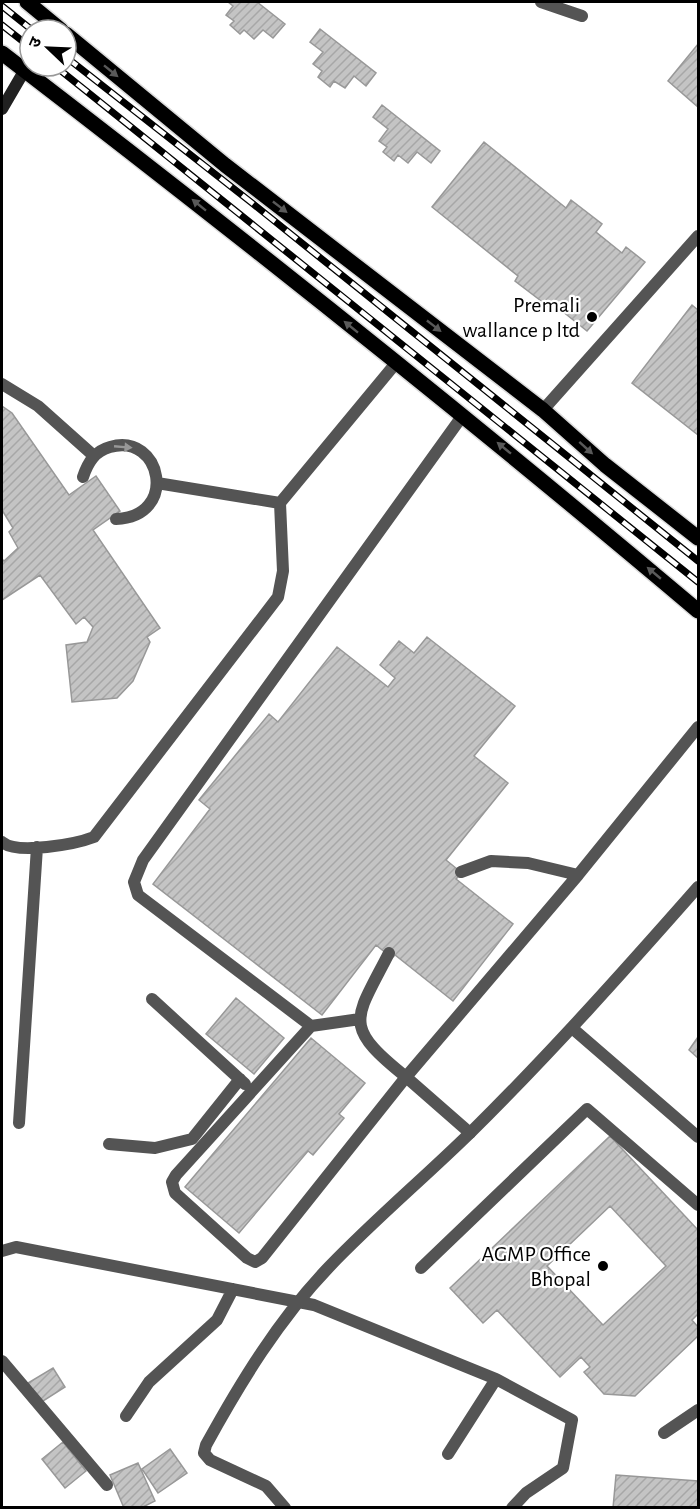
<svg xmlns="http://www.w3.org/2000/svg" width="700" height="1509" font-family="'Alegreya Sans','Noto Sans Devanagari',sans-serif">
  <defs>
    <pattern id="building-hatch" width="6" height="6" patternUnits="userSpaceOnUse" patternTransform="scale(1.5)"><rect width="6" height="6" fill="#c4c4c4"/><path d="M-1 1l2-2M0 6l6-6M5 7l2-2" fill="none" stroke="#a7a7a7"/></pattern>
  </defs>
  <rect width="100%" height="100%" fill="#fff"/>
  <path fill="url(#building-hatch)" stroke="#989898" stroke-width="1.5" fill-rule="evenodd" d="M228,2H257L285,24L273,38L263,30L254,39L244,30L240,34L230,25L234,21L226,15L233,6Z
    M320,29L376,73L366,86L354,76L345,88L334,81L330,87L318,77L322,71L313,64L323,52L310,42Z
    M698,44V107L668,81Z
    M382,105L440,151L431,163L417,152L408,163L398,155L394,161L383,152L387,147L379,141L388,129L373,117Z
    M484,142L566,208L571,200L602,224L596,232L622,253L626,247L645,262L587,331L552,303L549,307L515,281L518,276L432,207Z
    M692,305L698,310V435L632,383Z
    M2,406L12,413L69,495L96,476L120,511L93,530L160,628L147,637L150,642L133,681L117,698L72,702L66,645L87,642L93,627L84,617L76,624L40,575L2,600V559L4,561L18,548L9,532L13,528L2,510Z
    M427,637L515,706L474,756L508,783L446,860L462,873L456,879L513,924L453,1001L395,955L392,958L376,945L322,1015L153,884L210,809L199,800L269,714L278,722L337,647L388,687L395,678L380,665L399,641L414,653Z
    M236,998L284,1038L254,1074L206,1034Z
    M698,1037V1058L689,1050Z
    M311,1038L365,1083L339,1114L344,1118L313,1155L308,1151L239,1233L185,1187Z
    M610,1136L698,1230V1314L692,1320L698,1327V1336L635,1396L604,1394L584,1372L590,1367L581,1357L560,1377L497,1310L483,1323L450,1288ZM610,1206L666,1266L603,1325L547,1266Z
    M53,1368L65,1387L40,1403L28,1383Z
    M63,1442L86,1471L65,1488L42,1459Z
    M170,1449L187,1473L158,1493L142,1469Z
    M138,1463L155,1501L141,1508H124L110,1475Z
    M616,1475L698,1481V1508H613Z"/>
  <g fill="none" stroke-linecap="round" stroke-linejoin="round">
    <g stroke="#dbdbdb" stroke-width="18">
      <path id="primary" d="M27,2L61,30
        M66,34L225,165L543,410L605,465L698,538
        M2,53C238,234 471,419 698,611"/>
    </g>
    <path stroke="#545454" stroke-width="12" d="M541,2L582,16
      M2,384L38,406L94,456
      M543,410L698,236
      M83,477C88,462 95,451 110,447C162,432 179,517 116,519
      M157,483L280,503
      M2,842C17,855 76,844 94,837L278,597L283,571L280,503L396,363
      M461,872L491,861L528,863L578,875
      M389,953C355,1020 341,1025 406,1077L578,875L698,727
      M152,999L245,1084
      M360,1019L311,1026L176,1175L172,1182L175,1193L247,1258L255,1262L262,1258L406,1077L470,1133
      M311,1026L138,895L134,882L143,860L463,415
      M19,1123L37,847
      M109,1144L155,1148L192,1139L240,1079
      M421,1268L587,1109L698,1205
      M664,1433L698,1410"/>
    <path stroke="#545454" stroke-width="12" d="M572,1028L698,1137
      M2,1251L16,1247L314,1305L496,1379L572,1420L563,1468L526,1493L512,1508
      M2,1361L107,1485
      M126,1416L149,1382L217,1320L233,1289
      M448,1454L496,1379
      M285,1508L266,1486L210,1460L204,1453L206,1445C240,1383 279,1319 329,1267C374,1220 424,1178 470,1133C550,1054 624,971 698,887"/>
    <path stroke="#212121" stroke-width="12" d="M2,109L30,61"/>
    <use href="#primary" stroke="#000" stroke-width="15"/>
    <g stroke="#000" stroke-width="7">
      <path id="rail" d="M2,6L32,30
        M2,25L30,47
        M66,57L252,203L698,561
        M55,66L698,582"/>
    </g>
    <use href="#rail" stroke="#fff" stroke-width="4.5" stroke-dasharray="14" stroke-linecap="butt"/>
  </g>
  <defs><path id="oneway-solid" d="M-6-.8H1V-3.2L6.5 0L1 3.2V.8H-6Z" transform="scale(1.5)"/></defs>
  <g fill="#595959">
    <use href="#oneway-solid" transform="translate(111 71) rotate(39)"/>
    <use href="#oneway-solid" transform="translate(199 205) rotate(-141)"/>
    <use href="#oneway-solid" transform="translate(280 207) rotate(38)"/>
    <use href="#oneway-solid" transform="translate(434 326) rotate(38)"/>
    <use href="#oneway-solid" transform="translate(351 327) rotate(-141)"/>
    <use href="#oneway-solid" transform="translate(504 448) rotate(-141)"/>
    <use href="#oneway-solid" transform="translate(586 448) rotate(42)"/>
    <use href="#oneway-solid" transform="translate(654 573) rotate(-140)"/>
  </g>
  <use fill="#989898" href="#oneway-solid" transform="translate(123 447) rotate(5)"/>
  <g fill="#000" stroke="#fff" stroke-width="2">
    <circle cx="592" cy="317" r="6"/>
    <circle cx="603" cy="1266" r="6"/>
  </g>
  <g text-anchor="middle" stroke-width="4.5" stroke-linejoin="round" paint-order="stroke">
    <g font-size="22" fill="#000" stroke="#fff" text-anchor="end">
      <text x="580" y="312">Premali<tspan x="580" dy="25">wallance p ltd</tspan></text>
      <text x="591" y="1261">AGMP Office<tspan x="591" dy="25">Bhopal</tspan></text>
    </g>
  </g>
  <rect width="700" height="1509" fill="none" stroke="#000000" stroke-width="6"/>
  <g transform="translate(48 48) rotate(293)"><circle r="28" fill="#ffffff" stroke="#999999" stroke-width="1.5"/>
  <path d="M0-4.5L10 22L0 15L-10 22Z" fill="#000000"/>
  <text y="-9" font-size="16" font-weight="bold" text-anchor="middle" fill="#000000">उ</text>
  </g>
</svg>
